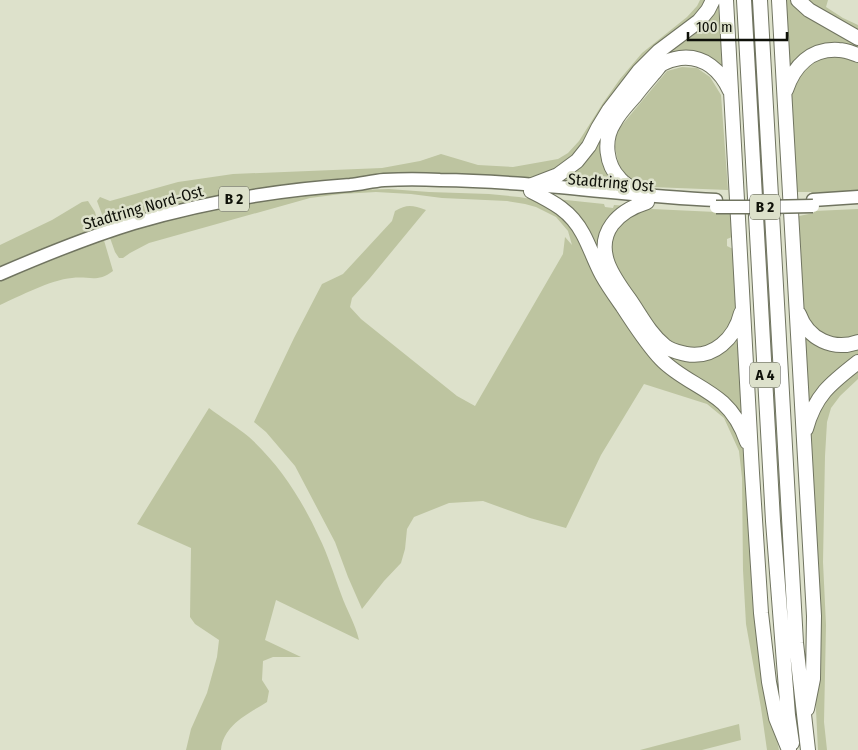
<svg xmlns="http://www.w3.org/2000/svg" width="858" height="750" font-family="'Fira Sans Condensed',sans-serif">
  <rect width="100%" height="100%" fill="#dde1cb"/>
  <path fill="#bdc4a0" d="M700,0H707L703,8L589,136L570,162L541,175L526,178L431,173L322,180L278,186L190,201L106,225L97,201L100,197L110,201L178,182L233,174L382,168L420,161L441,154L478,165L513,167L558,159L568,153L579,141L603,103L620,79L642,53L687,17L697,6Z
    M783,0H794L858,43V52L842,46L790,74Z
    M803,0H828L826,7L843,18L858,25V34Z
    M718,4L723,68L690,51L668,53L695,34L709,21Z
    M819,55L858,59V191L812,194L811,192H796L790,92L795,76Z
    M682,67L697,68L710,77L721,95L728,190L652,187L634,182L619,167L615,147L617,131L667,71Z
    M601,136C596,156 606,171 618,186L551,181Z
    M389,189L429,192L489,194L519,197L537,200L547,203L574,226L640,339L724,409L742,442L745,458L766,682L779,750H767L761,708L746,624L743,570L742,478L739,451L724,418L707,404L644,384L601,455L566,528L530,518L483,501L449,503L414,517L407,529L405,549L401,563L384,581L362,609L348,577L335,542L295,466L266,432L254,422L294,338L322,284L343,274L392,221L395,211C407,204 412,205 426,210L370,278L352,298L350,307L361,319L457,396L475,406L563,254L565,237L572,245L568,231L556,217L536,207L525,204L507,201L442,198L411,194L376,192L341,194L310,198L149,243L130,253L123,258H119L115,252L109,235L184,214L279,197L354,190Z
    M556,199L604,204L605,207L613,208L614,205L628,206L614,216L607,272L682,358L737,332L742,366L739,367V376L743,377L745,429L661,355Z
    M88,201L95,212L99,227L49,246L0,266V245L52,220L82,202Z
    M652,209L716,212V214H732V237L727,239V246L733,249L737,312L722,340L695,351L666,342L614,268L609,240L612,231L638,210Z
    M858,209V338L846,342L819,335L803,311L799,216L814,213V211Z
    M103,237L113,271C97,283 90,276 72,278C50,280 20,296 0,305V279Z
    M805,335L858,347V358L809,410Z
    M858,367V379L840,396L831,408L827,422L825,456L823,562L826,625L824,722L827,750H818L816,710L810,442L811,427L821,401Z
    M209,408C222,418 237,427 249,437C280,465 302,500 319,537C328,555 334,575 341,594C347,611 355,623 359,640L276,600L265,640L301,657H273L263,661L262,680L269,691L267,702C248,714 223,725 221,750H186L191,729L207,693L217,657L219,640L195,624L190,617L191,548L137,524Z
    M739,724L741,740L702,750H640Z"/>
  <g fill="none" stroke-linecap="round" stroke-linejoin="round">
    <g stroke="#707460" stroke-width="15">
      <path id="trunk" d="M813,200L858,197
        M0,274C44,255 88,237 134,223C205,202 277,190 350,185C361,184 372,181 384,180C402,179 422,179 440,180C532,181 624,196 716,200"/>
    </g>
    <g stroke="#707460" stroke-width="16">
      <path id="motorway" d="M726,0L752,473L761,613L769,682L776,718L789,750
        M744,0L773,521L788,715L792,743
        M760,0L796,643L808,750
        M779,0L814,616L813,679L807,709
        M798,0L809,10L858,38
        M786,90C794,66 811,48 839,50C845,50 852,53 858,55
        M532,185L558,175L577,161L589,146L598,128L609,110L639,71L659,51L699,21L708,10L713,0
        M531,191C553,202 571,211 583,234C590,247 595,262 602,275C608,286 616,297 623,307C635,325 646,343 661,359C679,378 704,386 723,403C735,414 742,427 747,442
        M646,196C637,191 627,187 620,179C606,165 603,140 614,123C619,113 627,105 635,96C641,88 648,80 654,73C657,70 659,66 662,64C667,61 674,59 680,58C704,55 721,71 730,91
        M647,202C618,211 596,232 608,264C613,277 622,289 630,300C641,316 650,334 665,346C671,351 678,352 686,354C714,359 735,338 741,313
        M799,314C808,339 833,351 858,342
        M806,429C815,395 831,383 858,362"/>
    </g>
    <use href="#trunk" stroke="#fff" stroke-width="12"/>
    <use href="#motorway" stroke="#fff" stroke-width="14"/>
    <g stroke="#707460" stroke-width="15" stroke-linecap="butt">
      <path id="trunk-bridge" d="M716,207H763L813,206"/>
    </g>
    <use href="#trunk-bridge" stroke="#fff" stroke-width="12"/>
  </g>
  <g text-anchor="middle" stroke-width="5" stroke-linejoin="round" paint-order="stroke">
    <g fill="#dde1cb" stroke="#4d4f43" stroke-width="1">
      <rect x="219" y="186.5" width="30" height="25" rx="4"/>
      <rect x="750" y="194.5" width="30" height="25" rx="4"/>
      <rect x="750" y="362.5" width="30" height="25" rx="4"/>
    </g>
    <g font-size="15" font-weight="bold" fill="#0f1109">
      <text x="234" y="204">B 2</text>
      <text x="765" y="212">B 2</text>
      <text x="765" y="380">A 4</text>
    </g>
    <g font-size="16" fill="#0f1109" stroke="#dde1cb">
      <text transform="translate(611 182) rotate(5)" y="6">Stadtring Ost</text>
      <text transform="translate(143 207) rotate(-16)" y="6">Stadtring Nord-Ost</text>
    </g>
  </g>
  <path d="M688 32v8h99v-8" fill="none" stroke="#0f1109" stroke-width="2.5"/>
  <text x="696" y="32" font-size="15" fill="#0f1109" stroke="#dde1cb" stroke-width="4" paint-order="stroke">100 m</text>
</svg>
